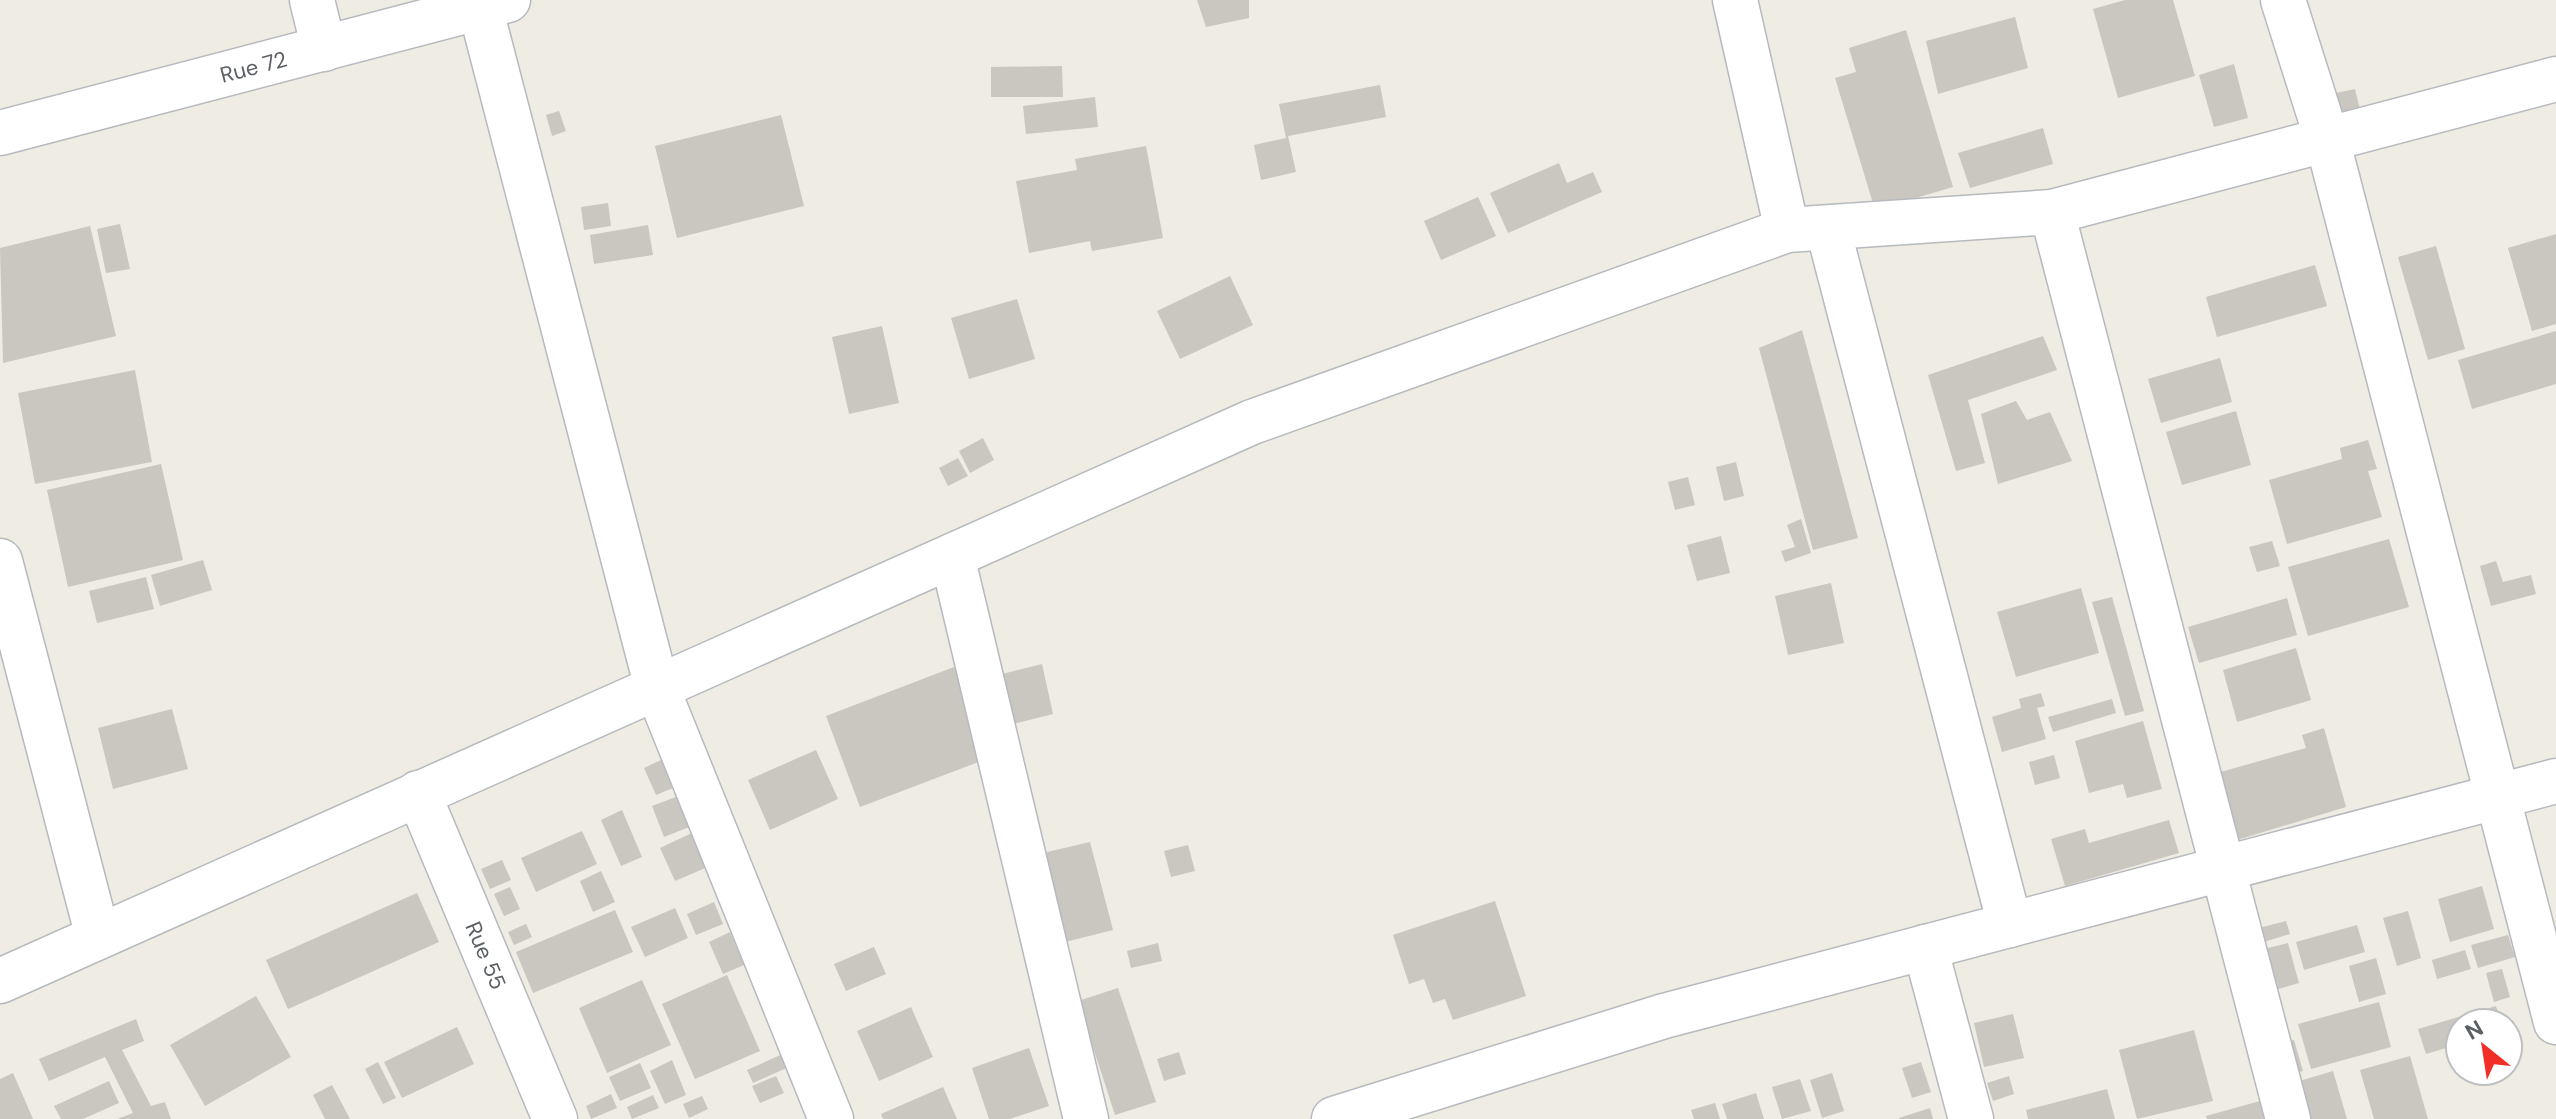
<svg xmlns="http://www.w3.org/2000/svg" width="2556" height="1119" font-family="'DM Sans',sans-serif">
  <rect width="100%" height="100%" fill="#efece3"/>
  <path fill="#cac6c0" d="M1197,0H1249V18L1206,27Z
    M2125,0H2173L2195,76L2118,98L2093,9Z
    M2015,17L2028,68L1938,94L1926,41Z
    M1906,30L1953,187L1875,210L1835,78L1856,72L1849,48Z
    M2234,64L2248,118L2214,127L2199,75Z
    M1062,66L1063,97H991V67Z
    M1380,85L1386,117L1288,136L1296,172L1261,180L1254,145L1286,138L1279,104Z
    M2355,89L2360,110L2341,114L2336,93Z
    M1095,97L1098,127L1026,134L1023,106Z
    M559,111L566,131L552,136L546,115Z
    M781,115L804,206L677,238L655,146Z
    M2043,128L2053,164L1970,188L1958,153Z
    M1146,146L1163,238L1092,251L1090,241L1029,253L1016,181L1077,170L1075,159Z
    M1559,163L1567,183L1593,172L1602,192L1508,233L1490,193Z
    M1478,197L1496,236L1441,260L1424,221Z
    M608,203L611,226L584,230L581,207Z
    M120,224L130,269L106,273L97,229Z
    M648,225L653,255L594,264L590,235Z
    M90,226L116,336L3,363L0,248Z
    M2556,234V324L2532,331L2508,248Z
    M2436,246L2465,349L2428,360L2398,257Z
    M2315,265L2327,306L2217,337L2206,297Z
    M1230,276L1253,325L1180,359L1157,311Z
    M1017,299L1035,359L969,379L951,318Z
    M882,326L899,403L849,414L832,337Z
    M1802,330L1858,538L1813,550L1759,348Z
    M2556,331V384L2472,409L2458,360Z
    M2043,336L2057,370L1968,400L1985,463L1956,471L1928,375Z
    M2220,358L2232,402L2161,423L2148,379Z
    M135,370L152,462L35,484L18,393Z
    M2016,401L2027,420L2050,412L2072,461L1998,484L1981,414Z
    M2236,411L2251,465L2182,485L2166,432Z
    M983,438L994,460L970,473L959,451Z
    M2368,440L2377,469L2368,471L2382,517L2287,544L2269,480L2342,459L2340,448Z
    M958,458L968,476L948,486L939,468Z
    M1736,462L1744,496L1724,501L1716,467Z
    M161,464L183,560L68,587L47,490Z
    M1688,477L1695,505L1675,510L1668,482Z
    M1801,519L1811,553L1785,562L1781,551L1795,547L1787,525Z
    M1721,536L1730,573L1697,581L1687,545Z
    M2389,539L2409,607L2308,636L2288,567Z
    M2272,541L2280,566L2257,572L2249,547Z
    M203,560L212,590L160,606L151,575Z
    M2496,561L2503,582L2531,575L2536,594L2491,606L2480,566Z
    M146,577L154,609L97,623L89,591Z
    M1831,583L1844,643L1788,655L1775,596Z
    M2081,588L2099,653L2016,677L1997,612Z
    M2112,597L2144,711L2125,716L2092,602Z
    M2287,598L2297,635L2199,663L2188,627Z
    M2296,648L2311,700L2237,722L2223,670Z
    M1042,664L1053,714L1009,725L998,675Z
    M954,667L989,758L860,807L826,716Z
    M2041,693L2045,706L2037,708L2046,739L2002,752L1992,717L2021,708L2019,699Z
    M2112,699L2116,713L2053,732L2048,717Z
    M172,709L188,769L113,789L98,728Z
    M2143,721L2162,789L2127,798L2123,784L2089,793L2075,741Z
    M2324,728L2346,807L2237,840L2217,773L2306,748L2302,735Z
    M816,750L838,799L770,830L748,780Z
    M2054,755L2060,778L2035,785L2029,762Z
    M661,760L673,788L656,795L644,768Z
    M681,795L692,826L664,837L652,806Z
    M622,810L642,857L621,866L601,820Z
    M2169,820L2179,853L2065,886L2051,839L2085,829L2089,843Z
    M582,831L597,864L536,892L521,858Z
    M694,832L710,866L675,881L660,848Z
    M1090,842L1113,930L1065,942L1043,853Z
    M1188,845L1195,871L1171,877L1164,851Z
    M502,860L511,880L490,889L481,869Z
    M601,871L615,902L593,912L580,881Z
    M2482,886L2494,929L2450,942L2438,899Z
    M510,887L520,909L504,916L494,894Z
    M417,893L439,942L288,1009L266,960Z
    M1495,901L1526,996L1453,1020L1445,999L1433,1003L1424,979L1409,984L1393,935Z
    M714,902L723,924L696,935L687,914Z
    M675,908L688,938L645,957L631,927Z
    M615,910L633,952L533,993L516,952Z
    M2408,911L2421,958L2397,966L2383,918Z
    M2286,921L2290,934L2254,945L2251,930Z
    M526,924L532,937L514,945L508,932Z
    M2357,925L2365,952L2304,970L2296,942Z
    M730,932L744,965L723,974L709,942Z
    M2508,935L2515,957L2478,968L2471,945Z
    M1158,943L1162,961L1131,968L1127,951Z
    M2288,943L2299,983L2275,990L2264,949Z
    M874,947L886,974L846,991L834,964Z
    M2465,950L2471,969L2437,979L2432,960Z
    M2376,958L2386,994L2359,1002L2349,966Z
    M2502,969L2510,997L2494,1002L2486,973Z
    M727,975L760,1051L695,1079L662,1004Z
    M642,980L671,1045L607,1073L579,1008Z
    M1118,988L1156,1102L1115,1115L1078,1001Z
    M256,996L291,1057L205,1106L170,1045Z
    M2379,1002L2391,1047L2311,1069L2298,1024Z
    M2496,1006L2501,1023H2476L2473,1013Z
    M911,1007L933,1057L879,1081L857,1031Z
    M2013,1014L2024,1058L1984,1067L1974,1023Z
    M2462,1016L2460,1044L2426,1054L2418,1029Z
    M136,1019L144,1041L122,1050L151,1106L165,1102L171,1119H117L133,1113L105,1057L49,1081L39,1059Z
    M457,1027L474,1064L402,1098L384,1062Z
    M2194,1030L2213,1101L2137,1119L2119,1050Z
    M2294,1040L2303,1071L2289,1075L2280,1044Z
    M1029,1048L1049,1106L1010,1119H989L972,1068Z
    M1179,1052L1186,1074L1164,1081L1157,1059Z
    M785,1053L791,1066L753,1083L747,1070Z
    M2410,1056L2428,1119H2374L2360,1070Z
    M672,1060L686,1095L665,1104L650,1071Z
    M378,1062L396,1098L383,1104L365,1069Z
    M1921,1062L1931,1092L1912,1098L1902,1068Z
    M640,1063L651,1088L620,1101L609,1077Z
    M2333,1071L2347,1119H2304L2293,1083Z
    M13,1073L33,1119H0V1079Z
    M1832,1073L1844,1111L1822,1118L1810,1080Z
    M776,1076L784,1093L760,1103L752,1086Z
    M2009,1076L2014,1094L1993,1101L1987,1083Z
    M1800,1079L1811,1111L1782,1119L1772,1087Z
    M109,1081L119,1103L83,1119H61L54,1106Z
    M332,1085L350,1119H325L313,1095Z
    M943,1087L957,1119H883L881,1114Z
    M2107,1089L2115,1119H2028L2026,1110Z
    M1756,1093L1764,1119H1727L1722,1104Z
    M611,1094L617,1108L591,1119L586,1106Z
    M653,1095L659,1108L632,1119L627,1107Z
    M702,1096L708,1109L689,1118L683,1104Z
    M2260,1101L2265,1119H2207L2206,1116Z
    M1715,1103L1720,1119H1694L1691,1110Z
    M1930,1108L1933,1119H1899V1118Z"/>
  <g fill="none" stroke-linecap="round" stroke-linejoin="round">
    <g stroke="#b6babe" stroke-width="47">
      <g id="minor">
        <path d="M312,0L324,49"/>
        <path d="M1735,0L1787,230"/>
        <path d="M2283,0L2327,139L2556,1022"/>
        <path d="M480,7L657,688L831,1119"/>
        <path id="s1" d="M0,133L508,0"/>
        <path d="M2052,212L2288,1119"/>
        <path d="M1828,229L2010,925"/>
        <path d="M952,556L1086,1119"/>
        <path d="M0,561L98,937"/>
        <path id="s2" d="M418,793L555,1119"/>
        <path d="M1925,947L1971,1119"/>
        <path d="M0,981L1252,422L1787,230L2052,212L2556,79"/>
        <path d="M1334,1119L1664,1016L2556,781"/>
      </g>
    </g>
    <use href="#minor" stroke="#fff" stroke-width="44"/>
  </g>
  <g text-anchor="middle" stroke-width="7" stroke-linejoin="round" paint-order="stroke">
    <g font-size="22" fill="#5b6065" stroke="#fff">
      <text dy="8" stroke="none"><textPath href="#s1" startOffset="262">Rue 72</textPath></text>
      <text dy="8" stroke="none"><textPath href="#s2" startOffset="176">Rue 55</textPath></text>
    </g>
  </g>
  <g transform="translate(2484 1047) rotate(330)"><circle r="38" fill="#ffffff" stroke="#bdbfc1" stroke-width="2"/>
  <path d="M0-6L14 30L0 20L-14 30Z" fill="#f22f26"/>
  <text y="-12" font-size="22" font-weight="bold" text-anchor="middle" fill="#5b6065">N</text>
  </g>
</svg>
